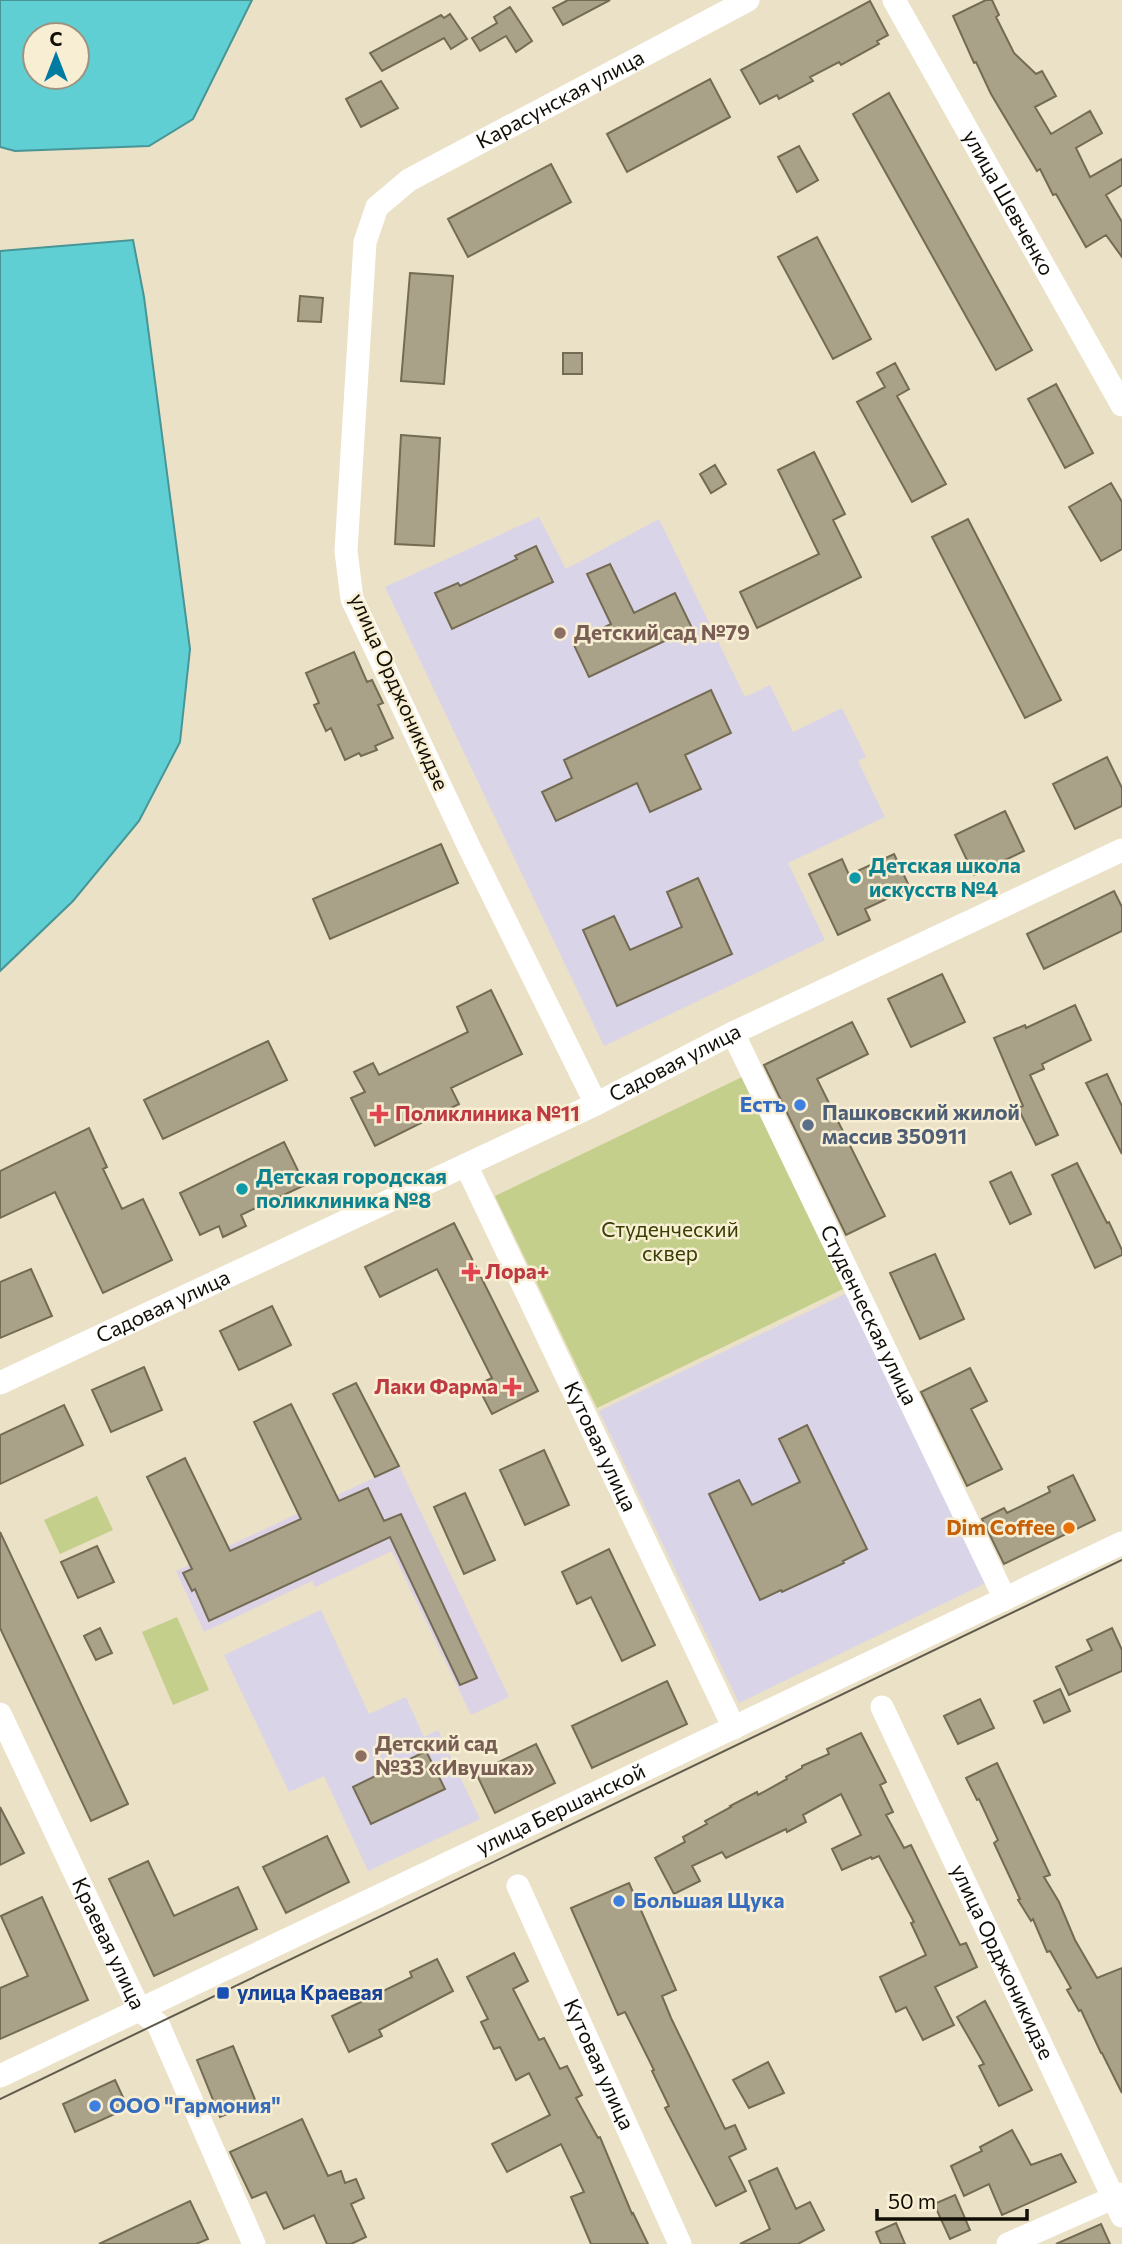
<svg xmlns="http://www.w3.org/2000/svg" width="1122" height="2244" font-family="Commissioner,sans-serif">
  <rect width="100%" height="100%" fill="#eae1c6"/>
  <path fill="#ddd3e7" d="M399,1466L509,1697L471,1715L392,1551L315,1587L312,1581L204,1632L176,1571Z"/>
  <path fill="#dad4e9" d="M539,517L566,569L659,519L745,697L770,685L793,732L842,708L866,757L858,761L885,817L788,863L825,940L604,1046L385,587Z
    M847,1293L986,1583L739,1703L599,1411Z
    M321,1610L369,1714L406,1697L424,1737L438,1730L480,1819L368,1871L324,1776L289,1792L224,1655Z"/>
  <path fill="#c5cf8c" d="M742,1077L845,1288L597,1408L495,1196Z
    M97,1496L113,1530L60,1554L44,1520Z
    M177,1617L209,1690L173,1705L142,1632Z"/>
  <path fill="#5fcfd4" stroke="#489596" stroke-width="2" fill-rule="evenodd" d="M0,0H252L193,119L149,146L15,151L0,147ZM77,35V77H35V35Z
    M133,240L144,297L190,649L180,742L139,821L73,901L0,971V251Z"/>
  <path fill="#aaa288" stroke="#736b53" stroke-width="2" d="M568,0H610L563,25L553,8Z
    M986,0H992L999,15L996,17L1014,53L1036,74L1042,71L1056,96L1035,107L1051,134L1090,111L1102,133L1076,148L1090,177L1122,159V185L1106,195L1122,222V257L1106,235L1086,247L1056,194L1053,195L1040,169L1037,171L991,94L976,62L974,63L953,16Z
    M870,1L888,35L877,41L879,44L841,65L839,62L810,77L813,81L779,99L777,95L760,104L741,70Z
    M510,7L532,41L516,52L506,36L480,51L472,38L497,23L494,17Z
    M450,14L467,39L451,49L444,38L382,71L370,53L441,15L444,18Z
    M710,79L730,117L627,172L607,134Z
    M381,81L398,108L361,127L346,99Z
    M889,93L1032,350L996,370L853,114Z
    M799,146L818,180L797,192L778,157Z
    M551,164L571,202L468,257L448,219Z
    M817,237L871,339L833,359L778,257Z
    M410,273L453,276L444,384L401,381Z
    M300,296L323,298L321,322L298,321Z
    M563,353H582V374H563Z
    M895,363L909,389L897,396L946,484L912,502L857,402L885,387L877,373Z
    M1056,384L1093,453L1065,468L1028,399Z
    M401,435L440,438L434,546L395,544Z
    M814,452L845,514L833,520L861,577L757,628L740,592L819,554L778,470Z
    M715,465L726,484L711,493L700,474Z
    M1111,483L1122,502V549L1101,561L1069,507Z
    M968,519L1061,700L1025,718L932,537Z
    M536,546L553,582L452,629L435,593L458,583L460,586L517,559L515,556Z
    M610,564L634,613L675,593L692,628L589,677L573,643L611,624L587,574Z
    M354,652L367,682L372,680L383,703L378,705L393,738L375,746L377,750L361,756L359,753L345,760L331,728L326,731L314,705L319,703L306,673Z
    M711,690L731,733L685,755L701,789L650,812L637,783L556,821L542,792L572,778L564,760Z
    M1107,757L1122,788V806L1075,829L1053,784Z
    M1005,811L1024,851L974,875L955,835Z
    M441,844L458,883L330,939L313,899Z
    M894,854L910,888L865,909L870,920L838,935L809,874L842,859L849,875Z
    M698,878L732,954L617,1006L583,930L614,916L630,950L682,927L667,892Z
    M1114,891L1122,907V931L1044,969L1027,934Z
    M942,974L965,1022L911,1047L888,999Z
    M491,990L522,1054L451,1088L459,1104L375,1146L351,1098L365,1092L354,1072L373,1063L379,1075L468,1032L457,1007Z
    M1075,1005L1091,1040L1042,1064L1044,1069L1030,1075L1058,1135L1036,1145L1018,1108L1023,1106L994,1038L1025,1025L1026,1028Z
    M852,1022L868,1054L817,1079L885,1216L846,1235L764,1065Z
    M268,1041L287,1080L163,1139L144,1100Z
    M1107,1074L1122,1106V1154L1086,1083Z
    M89,1128L107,1167L103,1169L122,1209L143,1199L172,1260L103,1293L55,1192L0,1218V1171Z
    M284,1142L305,1185L241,1215L246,1226L223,1237L219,1226L200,1235L180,1193Z
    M1077,1163L1107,1223L1109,1222L1122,1250V1255L1095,1268L1052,1175Z
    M1011,1172L1031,1214L1010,1224L990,1182Z
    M454,1223L538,1391L492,1414L477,1385L492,1378L437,1269L380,1297L365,1267Z
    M935,1254L964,1319L920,1339L890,1273Z
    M31,1269L52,1316L0,1338V1282Z
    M272,1306L291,1345L239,1370L220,1331Z
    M144,1367L162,1410L111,1432L92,1390Z
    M970,1368L987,1401L971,1409L1002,1469L967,1486L921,1392Z
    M356,1383L399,1466L375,1477L333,1394Z
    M291,1404L339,1501L368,1488L384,1521L401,1514L477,1678L460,1685L390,1537L209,1621L195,1589L192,1591L183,1573L192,1569L147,1477L185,1458L230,1551L301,1519L254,1422Z
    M64,1405L83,1445L0,1484V1435Z
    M807,1425L867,1549L843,1561L844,1563L782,1592L781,1590L760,1600L709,1494L739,1480L752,1505L800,1482L779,1439Z
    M544,1450L569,1505L525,1525L500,1470Z
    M1073,1475L1095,1520L1004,1564L982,1519L1004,1508L1007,1513L1050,1492L1048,1487Z
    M465,1493L495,1560L464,1574L434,1507Z
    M0,1532L128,1804L91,1821L0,1628Z
    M97,1546L114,1582L78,1598L61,1562Z
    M609,1549L655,1645L622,1661L591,1597L577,1604L562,1572Z
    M100,1628L112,1653L96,1660L84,1636Z
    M1112,1628L1122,1650V1671L1069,1695L1056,1667L1092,1650L1087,1640Z
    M667,1681L687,1724L592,1768L572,1726Z
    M1060,1689L1070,1711L1044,1723L1034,1701Z
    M980,1699L994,1728L958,1744L944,1716Z
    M861,1733L886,1782L880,1785L893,1812L886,1815L904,1848L911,1845L960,1945L966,1943L977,1967L935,1987L954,2025L923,2040L906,2007L896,2012L880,1977L926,1955L911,1923L914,1922L879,1856L872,1859L871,1857L842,1870L832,1849L861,1835L841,1794L803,1815L806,1822L787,1832L786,1829L726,1858L722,1852L692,1866L700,1881L674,1894L655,1858L685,1842L683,1837L707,1824L705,1821L731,1807L730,1806L757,1792L758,1795L787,1779L786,1777L802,1768V1766L829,1754L827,1749Z
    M536,1744L555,1783L495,1813L476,1773Z
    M426,1751L445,1789L371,1824L353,1787Z
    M997,1763L1050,1875L1044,1877L1059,1902L1075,1940L1097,1978L1122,1968V2093L1102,2053H1101L1081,2010L1079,2011L1067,1990L1071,1988L1050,1951L1047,1952L1033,1919L1031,1921L1018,1900L1020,1899L994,1843L998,1840L979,1799L977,1800L966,1778Z
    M0,1807L24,1853L0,1865Z
    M327,1836L349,1882L286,1913L263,1867Z
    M148,1861L174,1916L238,1887L257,1929L154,1976L109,1879Z
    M629,1883L676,1990L662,1996L671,2018L725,2129L735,2125L746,2149L729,2157L746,2191L716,2206L665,2108L669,2106L652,2071L654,2070L625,2012L618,2015L571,1908Z
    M42,1897L88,2000L0,2039V1988L28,1976L1,1916Z
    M514,1953L528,1981L513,1989L539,2040L544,2038L560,2069L567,2066L582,2095L576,2098L598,2138L600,2137L632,2214L633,2213L648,2244H591L571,2197L584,2192L561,2144L507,2172L492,2144L550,2115L529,2073L516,2080L500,2047L494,2049L481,2022L488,2019L467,1977Z
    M437,1959L453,1991L379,2030L382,2036L349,2052L332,2016L412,1977L410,1972Z
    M985,2001L1032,2090L999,2106L979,2066L984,2064L957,2017Z
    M233,2046L256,2102L220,2117L197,2060Z
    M768,2062L784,2093L749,2108L733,2080Z
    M115,2080L128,2108L75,2132L63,2104Z
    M302,2119L328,2176L341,2171L345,2183L356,2179L364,2198L351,2204L366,2237L351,2244H327L314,2215L284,2229L266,2192L252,2198L230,2152Z
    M1012,2130L1031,2165L1061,2154L1076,2182L1002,2215L989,2184L964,2196L951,2166L982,2151L980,2147Z
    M777,2168L796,2209L810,2202L824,2230L798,2244H740L770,2229L749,2181Z
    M955,2195L970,2230L950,2239L934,2204Z
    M190,2201L208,2239L196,2244H99Z
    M896,2223L905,2244H881L876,2232Z
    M1101,2224L1110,2244H1056Z"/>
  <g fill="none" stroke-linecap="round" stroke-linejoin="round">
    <g stroke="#fff" stroke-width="23">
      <path id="s1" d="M894,0L1122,405"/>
      <path id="s2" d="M733,1033L1005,1599"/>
      <path id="s3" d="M596,1104L469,847L352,599L346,551L365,242L377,207L409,180L748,0"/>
      <path id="s4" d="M466,1165L734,1728"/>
      <path id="s5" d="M0,1383L596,1104L733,1033L1122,850"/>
      <path id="s6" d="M882,1707L1122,2216"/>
      <path id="s7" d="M0,1714L140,2011L158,2024L254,2244"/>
      <path id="s8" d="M518,1886L680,2244"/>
      <path id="s9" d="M0,2076L1122,1543"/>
      <path d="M1008,2244L1122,2194"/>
    </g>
    <path stroke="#605b4b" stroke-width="2" d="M0,2099L1122,1560"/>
  </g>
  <g fill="#8d6e63" stroke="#f7eed3" stroke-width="2.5">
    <circle cx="560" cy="633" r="7"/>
    <circle cx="361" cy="1756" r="7"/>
  </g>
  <g fill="#0f9aa8" stroke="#f7eed3" stroke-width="2.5">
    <circle cx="855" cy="878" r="7"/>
    <circle cx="242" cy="1189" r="7"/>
  </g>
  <g fill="#3f7fe0" stroke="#f7eed3" stroke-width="2.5">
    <circle cx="800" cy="1105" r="7"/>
    <circle cx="619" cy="1901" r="7"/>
    <circle cx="95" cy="2106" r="7"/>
  </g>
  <g fill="#e0444e" stroke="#f7eed3" stroke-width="2.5">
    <path d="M375.5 1103.5h7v7h7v7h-7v7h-7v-7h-7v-7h7z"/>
    <path d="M467.5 1261.5h7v7h7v7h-7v7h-7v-7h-7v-7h7z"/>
    <path d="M508.5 1376.5h7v7h7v7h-7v7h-7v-7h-7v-7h7z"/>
  </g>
  <circle fill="#5c6f8a" stroke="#f7eed3" stroke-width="2.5" cx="808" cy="1125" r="7"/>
  <circle fill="#e8710a" stroke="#f7eed3" stroke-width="2.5" cx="1069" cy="1528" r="7"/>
  <rect fill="#1a4fb4" stroke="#f7eed3" stroke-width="2.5" x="216" y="1986" width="14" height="14" rx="3.5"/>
  <g text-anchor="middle" stroke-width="5" stroke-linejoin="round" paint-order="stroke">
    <g font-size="21" fill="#110e05" stroke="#f7eed3">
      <text dy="7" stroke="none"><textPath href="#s3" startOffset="1169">Карасунская улица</textPath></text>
      <text dy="7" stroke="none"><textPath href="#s1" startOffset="233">улица Шевченко</textPath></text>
      <text transform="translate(399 692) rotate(66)" y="7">улица Орджоникидзе</text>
      <text dy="7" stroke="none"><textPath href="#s5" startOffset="747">Садовая улица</textPath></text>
      <text dy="7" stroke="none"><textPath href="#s5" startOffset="180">Садовая улица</textPath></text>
      <text dy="7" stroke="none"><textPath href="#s2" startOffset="313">Студенческая улица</textPath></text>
      <text dy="7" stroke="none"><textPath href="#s4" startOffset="312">Кутовая улица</textPath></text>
      <text dy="7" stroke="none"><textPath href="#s9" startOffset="621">улица Бершанской</textPath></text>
      <text dy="7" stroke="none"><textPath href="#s7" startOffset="254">Краевая улица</textPath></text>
      <text dy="7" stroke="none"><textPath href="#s6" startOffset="282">улица Орджоникидзе</textPath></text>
      <text dy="7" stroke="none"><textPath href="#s8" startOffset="196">Кутовая улица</textPath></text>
    </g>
    <g font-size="21" font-weight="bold" fill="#785e54" stroke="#f7eed3" text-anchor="start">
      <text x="574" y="640">Детский сад №79</text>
      <text x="375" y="1751">Детский сад<tspan x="375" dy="24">№33 «Ивушка»</tspan></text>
    </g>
    <g font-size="21" font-weight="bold" fill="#0d838f" stroke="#f7eed3" text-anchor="start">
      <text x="869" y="873">Детская школа<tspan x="869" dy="24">искусств №4</tspan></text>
      <text x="256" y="1184">Детская городская<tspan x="256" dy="24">поликлиника №8</tspan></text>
    </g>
    <g font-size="21" font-weight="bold" fill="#366cbe" stroke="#f7eed3" text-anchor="start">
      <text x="786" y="1112" text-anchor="end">Естъ</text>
      <text x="633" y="1908">Большая Щука</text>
      <text x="109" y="2113">ООО "Гармония"</text>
    </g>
    <g font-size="21" font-weight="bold" fill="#4e5e75" stroke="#f7eed3" text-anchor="start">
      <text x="822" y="1120">Пашковский жилой<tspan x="822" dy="24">массив 350911</tspan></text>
    </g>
    <g font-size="21" font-weight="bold" fill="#be3a42" stroke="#f7eed3" text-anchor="start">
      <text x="395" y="1121">Поликлиника №11</text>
      <text x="485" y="1279">Лора+</text>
      <text x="498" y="1394" text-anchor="end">Лаки Фарма</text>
    </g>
    <g font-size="21" fill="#383e00" stroke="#f7eed3">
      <text x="670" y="1237">Студенческий<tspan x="670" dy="24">сквер</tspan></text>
    </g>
    <g font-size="21" font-weight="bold" fill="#c56008" stroke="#f7eed3" text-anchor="end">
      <text x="1055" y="1535">Dim Coffee</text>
    </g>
    <g font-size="21" font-weight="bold" fill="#164399" stroke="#f7eed3" text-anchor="start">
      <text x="237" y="2000">улица Краевая</text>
    </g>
  </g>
  <g transform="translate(56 56)"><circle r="33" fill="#f7eed3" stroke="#9b9481" stroke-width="2"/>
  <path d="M0-5L12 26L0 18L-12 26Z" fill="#007ba2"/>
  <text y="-10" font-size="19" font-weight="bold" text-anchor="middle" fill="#110e05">С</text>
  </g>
  <path d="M877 2209v10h150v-10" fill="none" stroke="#110e05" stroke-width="3.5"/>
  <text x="888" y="2209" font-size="21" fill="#110e05" stroke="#f7eed3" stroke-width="5" paint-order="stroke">50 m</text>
</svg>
